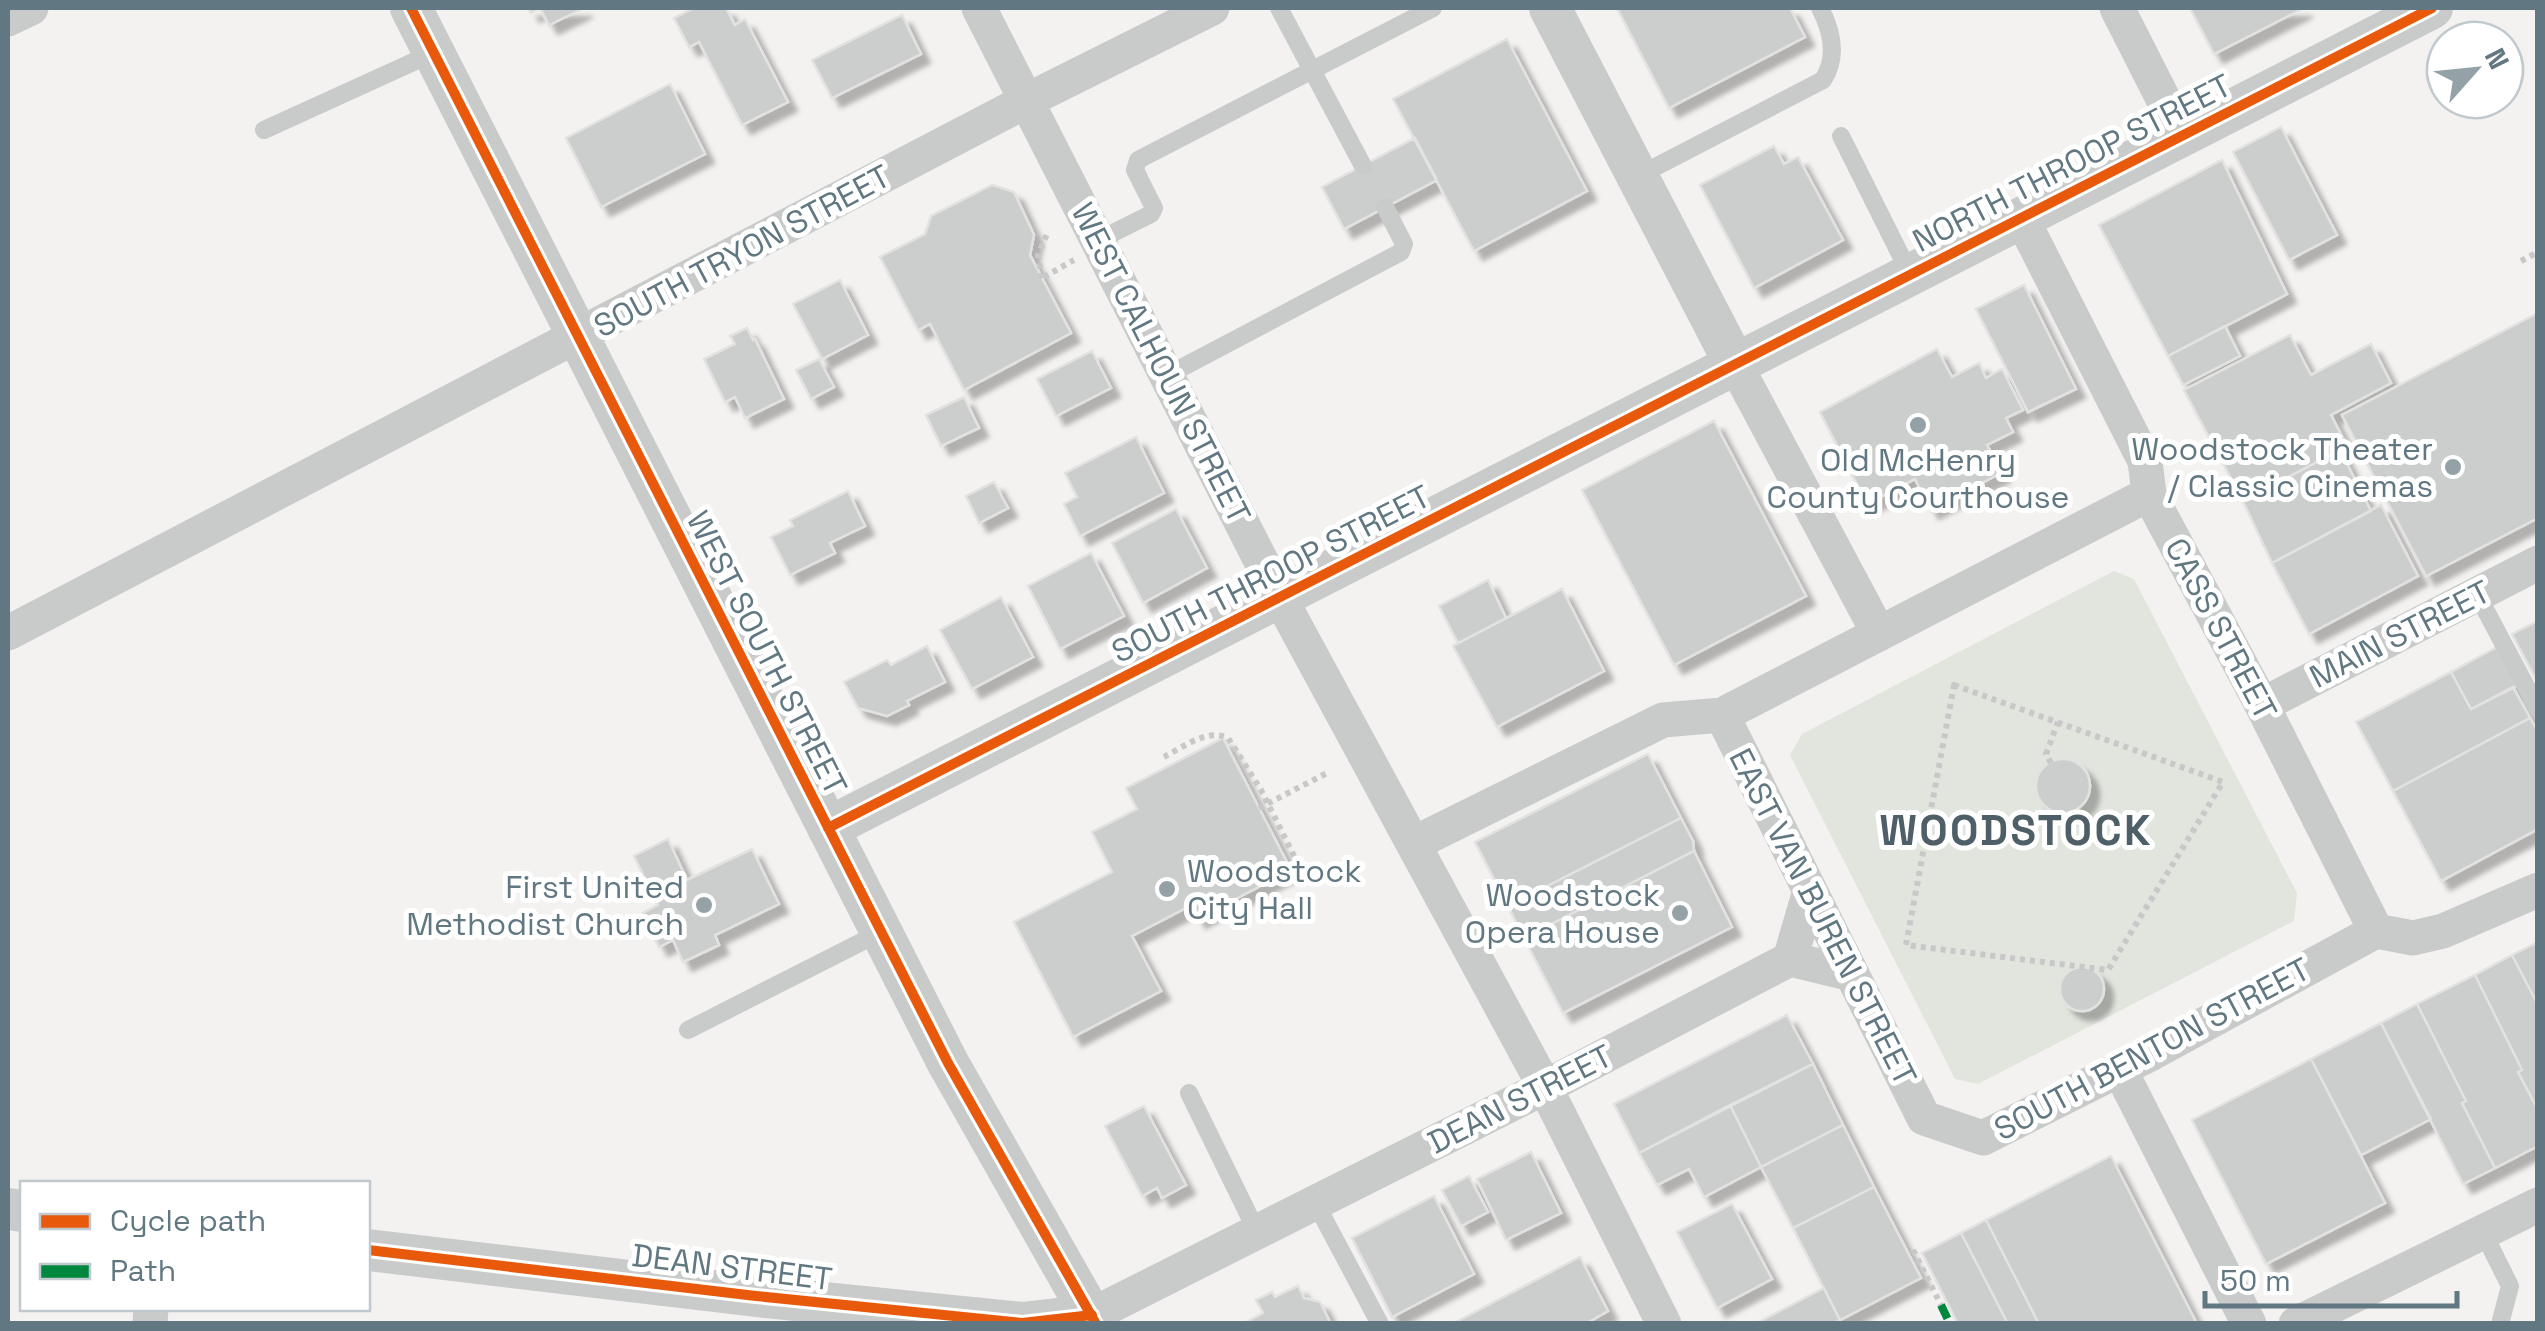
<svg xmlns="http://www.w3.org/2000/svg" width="2545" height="1331" font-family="'Space Grotesk',sans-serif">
  <defs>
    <filter id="shadow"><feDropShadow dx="9" dy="9" stdDeviation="2.5" flood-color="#0004"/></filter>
  </defs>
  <rect width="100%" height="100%" fill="#f3f2f0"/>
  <path fill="#e2e5de" d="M2114,571L2134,579L2297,893L2294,921L1978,1084L1955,1079L1790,755L1802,734Z"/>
  <path fill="#cccdcd" stroke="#e2e2e0" stroke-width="2.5" filter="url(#shadow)" d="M528,8H584L549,25L540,8L531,13Z
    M694,8H726L735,25L745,19L788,102L742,125L699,42L689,47L674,18Z
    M1617,8H1790L1805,37L1669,108Z
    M2190,8H2304L2214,54Z
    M902,15L921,54L832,98L812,60Z
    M1507,39L1587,191L1474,251L1393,99Z
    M670,84L705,154L601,207L566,138Z
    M2281,127L2337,235L2289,260L2233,152Z
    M1415,138L1437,180L1344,229L1322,187Z
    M1774,146L1784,164L1798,157L1843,240L1754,288L1700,185Z
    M2222,160L2287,294L2168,356L2099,225Z
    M992,185L1014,192L1034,235L1030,255L1071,333L964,390L930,324L918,330L880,257L925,234L931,216Z
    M840,280L868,335L822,359L793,304Z
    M2024,285L2076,389L2028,412L1976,309Z
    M2538,313V518L2426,576L2342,415Z
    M2225,326L2240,356L2183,385L2168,356Z
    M747,328L753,340L755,339L784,399L745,418L735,397L725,402L704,359L735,344L730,336Z
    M2290,335L2311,375L2371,344L2391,383L2331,415L2347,446L2243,501L2184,390Z
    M1937,349L1952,377L1979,363L1986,378L2002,369L2023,410L2006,418L2013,432L1987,445L2001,473L1930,510L1915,479L1867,504L1820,412Z
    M1092,351L1111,388L1056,416L1037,379Z
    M819,359L834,387L811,399L796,370Z
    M964,397L979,428L941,446L926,415Z
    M1714,421L1806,596L1674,665L1582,490Z
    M1136,437L1164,493L1080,536L1064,504L1077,497L1065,473Z
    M2340,450L2371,511L2272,563L2243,501Z
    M994,482L1008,508L979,523L966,496Z
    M848,491L865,526L830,543L835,553L790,575L771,537L793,526L790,520Z
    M2381,505L2418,576L2309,634L2272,563Z
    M1176,509L1207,568L1143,603L1112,543Z
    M1091,553L1124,616L1060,649L1028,586Z
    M1488,580L1506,618L1458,643L1439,606Z
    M1562,589L1604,671L1497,727L1453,646Z
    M1001,597L1033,657L972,689L940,630Z
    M2538,621V683L2512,634Z
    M927,646L945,682L907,701L909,705L887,716L858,708L844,682L887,660L891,665Z
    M2499,646L2519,685L2471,709L2451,672Z
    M2451,672L2471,709L2513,687L2530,718L2393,791L2356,722Z
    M2530,718L2538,732V829L2441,881L2393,791Z
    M1223,738L1291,870L1197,919L1190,906L1132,936L1161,991L1073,1037L1014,922L1112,872L1092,832L1137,809L1126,788Z
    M1648,754L1681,818L1508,906L1475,842Z
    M2036 786a27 27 0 1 1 54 0a27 27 0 1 1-54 0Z
    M1681,818L1693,841L1694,851L1524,938L1508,906Z
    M668,839L687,880L752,849L779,904L715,935L719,945L683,962L673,940L659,947L643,913L658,905L634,856Z
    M1694,851L1732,927L1563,1013L1524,938Z
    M2538,942V1005L2512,955Z
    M2512,955L2538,1005V1110L2518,1072L2522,1070L2475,975Z
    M2060 989a22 22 0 1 1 44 0a22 22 0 1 1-44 0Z
    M2475,975L2522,1070L2518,1072L2538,1110V1146L2495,1168L2462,1103L2466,1101L2417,1004Z
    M2417,1004L2466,1101L2462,1103L2495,1168L2463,1184L2381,1023Z
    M1787,1015L1813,1064L1639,1153L1614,1104Z
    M2381,1023L2431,1119L2361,1155L2311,1059Z
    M2311,1059L2385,1203L2266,1264L2192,1120Z
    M1813,1064L1843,1125L1761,1167L1730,1105Z
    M1730,1105L1761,1167L1704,1197L1689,1169L1657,1185L1639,1153Z
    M1144,1106L1186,1185L1162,1198L1157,1188L1142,1196L1105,1126Z
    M1843,1125L1874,1187L1793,1228L1761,1167Z
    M1531,1152L1561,1213L1506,1240L1477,1179Z
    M2111,1156L2196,1322L2193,1324H2039L1986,1220Z
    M1469,1176L1488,1212L1461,1226L1442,1190Z
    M1874,1187L1921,1278L1840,1320L1793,1228Z
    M1434,1196L1474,1274L1392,1317L1352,1238Z
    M1732,1204L1772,1279L1717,1308L1677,1232Z
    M1986,1220L2039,1324H2008L1961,1233Z
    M1961,1233L2008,1324H1958L1922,1253Z
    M1580,1257L1608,1311L1585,1324H1452Z
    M1298,1286L1304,1298L1320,1302L1331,1324H1243L1263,1313L1256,1300L1272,1292L1275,1297Z
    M1824,1288L1840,1320L1833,1324H1755Z"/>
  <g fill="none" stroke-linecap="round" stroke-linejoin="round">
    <path stroke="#c8c8c9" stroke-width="6" stroke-dasharray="5 5" stroke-linecap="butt" d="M2521,261L2538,252
      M1044,277L1074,260
      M1042,278L1038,255L1047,234
      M1954,685L2223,782L2108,970L1906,945Z
      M1164,757C1183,747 1208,728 1228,738L1261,790L1295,858L1314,874
      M2051,763L2046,754L2058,722
      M1259,808L1329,772
      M1913,1250L1941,1305"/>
    <path stroke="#c9cbcb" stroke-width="18" d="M1279,8L1363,166
      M264,130L433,53
      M1841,136L1910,274
      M1638,176L1823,80C1838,57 1832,31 1820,8
      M1099,240L1151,214L1154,208L1135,170L1138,160L1433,8
      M1168,375L1401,252L1404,244L1385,207
      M2477,594L2538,709
      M688,1030L881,932
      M1189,1093L1257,1232
      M1315,1202L1380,1324
      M2483,1232L2510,1286L2500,1324"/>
    <path stroke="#c9cbcb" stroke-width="35" d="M979,8L1280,598L1545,1087L1664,1324
      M2117,8L2182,136
      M8,19L31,8
      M2021,217L2145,461L2149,494L2262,705L2376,931
      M1735,364L1879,634
      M8,633L1028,100L1212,8
      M2262,705L2538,563
      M1722,715L1924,1118L1983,1138L2152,1053L2376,931
      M1415,843L1663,720L1722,715L2149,494
      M2376,931L2413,938L2443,931L2538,890
      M1790,959L1810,891
      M2120,1070L2249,1324
      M1092,1315L1545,1087L1790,959L1852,974
      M150,1324L151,1308
      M2296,1324L2538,1205"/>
    <path stroke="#c9cbcb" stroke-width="42" d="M411,8L948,1063L1096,1324
      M1550,8L1735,364
      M828,828L2432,8
      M8,1209L22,1211
      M368,1250L756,1296L1022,1323L1092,1315"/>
    <path stroke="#00873e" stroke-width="8" stroke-dasharray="15 8" stroke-linecap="butt" d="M1941,1305L1950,1324"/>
    <g stroke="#fff" stroke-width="16">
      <path id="cycleway" d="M411,8L948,1063L1096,1324
        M828,828L2432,8
        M368,1250L756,1296L1022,1323L1092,1315"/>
    </g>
    <use href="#cycleway" stroke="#e8590c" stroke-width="10"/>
  </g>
  <g fill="#94a2a8" stroke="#fff" stroke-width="4">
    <circle cx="1918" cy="425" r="10"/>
    <circle cx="2453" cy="467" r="10"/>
    <circle cx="1167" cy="889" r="10"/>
    <circle cx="704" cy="905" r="10"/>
    <circle cx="1680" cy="913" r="10"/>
  </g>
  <g text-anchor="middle" stroke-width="10" stroke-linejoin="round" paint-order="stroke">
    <g font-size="32" fill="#617782" stroke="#fff">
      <text transform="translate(2072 163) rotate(-27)" y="11">NORTH THROOP STREET</text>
      <text transform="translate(742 251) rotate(-28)" y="11">SOUTH TRYON STREET</text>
      <text transform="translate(1161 363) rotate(63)" y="11">WEST CALHOUN STREET</text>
      <text transform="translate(1271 574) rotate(-27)" y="11">SOUTH THROOP STREET</text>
      <text transform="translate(2221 629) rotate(62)" y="11">CASS STREET</text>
      <text transform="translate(2400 634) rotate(-27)" y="11">MAIN STREET</text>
      <text transform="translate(767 653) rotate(63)" y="11">WEST SOUTH STREET</text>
      <text transform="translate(1823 917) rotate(63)" y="11">EAST VAN BUREN STREET</text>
      <text transform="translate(2152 1049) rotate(-28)" y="11">SOUTH BENTON STREET</text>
      <text transform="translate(1520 1099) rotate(-27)" y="11">DEAN STREET</text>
      <text transform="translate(732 1267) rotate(7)" y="11">DEAN STREET</text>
    </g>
    <g font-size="32" fill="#617782" stroke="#fff" text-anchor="end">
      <text x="2433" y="460">Woodstock Theater<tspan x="2433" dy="37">/ Classic Cinemas</tspan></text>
      <text x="1918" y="471" text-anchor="middle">Old McHenry<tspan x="1918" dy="37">County Courthouse</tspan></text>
      <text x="1187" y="882" text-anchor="start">Woodstock<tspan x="1187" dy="37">City Hall</tspan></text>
      <text x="684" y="898">First United<tspan x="684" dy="37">Methodist Church</tspan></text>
      <text x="1660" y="906">Woodstock<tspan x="1660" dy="37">Opera House</tspan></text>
    </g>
    <g font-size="42" font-weight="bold" letter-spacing="2.5" fill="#4f5f67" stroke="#fff">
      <text x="2016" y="845">WOODSTOCK</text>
    </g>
  </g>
  <rect width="2545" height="1331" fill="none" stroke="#617782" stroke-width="20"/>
  <rect x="20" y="1181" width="350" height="130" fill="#ffffff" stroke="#c0c9cd" stroke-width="2.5"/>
  <rect x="40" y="1214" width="50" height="15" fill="#e8590c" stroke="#c0c9cd" stroke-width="2.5"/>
  <text x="110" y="1231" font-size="30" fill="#617782">Cycle path</text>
  <rect x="40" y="1264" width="50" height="15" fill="#00873e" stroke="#c0c9cd" stroke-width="2.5"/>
  <text x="110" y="1281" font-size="30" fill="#617782">Path</text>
  <g transform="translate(2475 70) rotate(63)"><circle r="48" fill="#ffffff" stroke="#c0c9cd" stroke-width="2.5"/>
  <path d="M0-8L18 38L0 25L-18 38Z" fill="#94a2a8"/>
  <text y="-15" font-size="28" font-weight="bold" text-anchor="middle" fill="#617782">N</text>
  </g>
  <path d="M2205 1291v15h252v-15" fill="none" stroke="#617782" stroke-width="5"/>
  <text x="2220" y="1291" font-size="30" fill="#617782" stroke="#ffffff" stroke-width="8" paint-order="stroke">50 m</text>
</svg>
